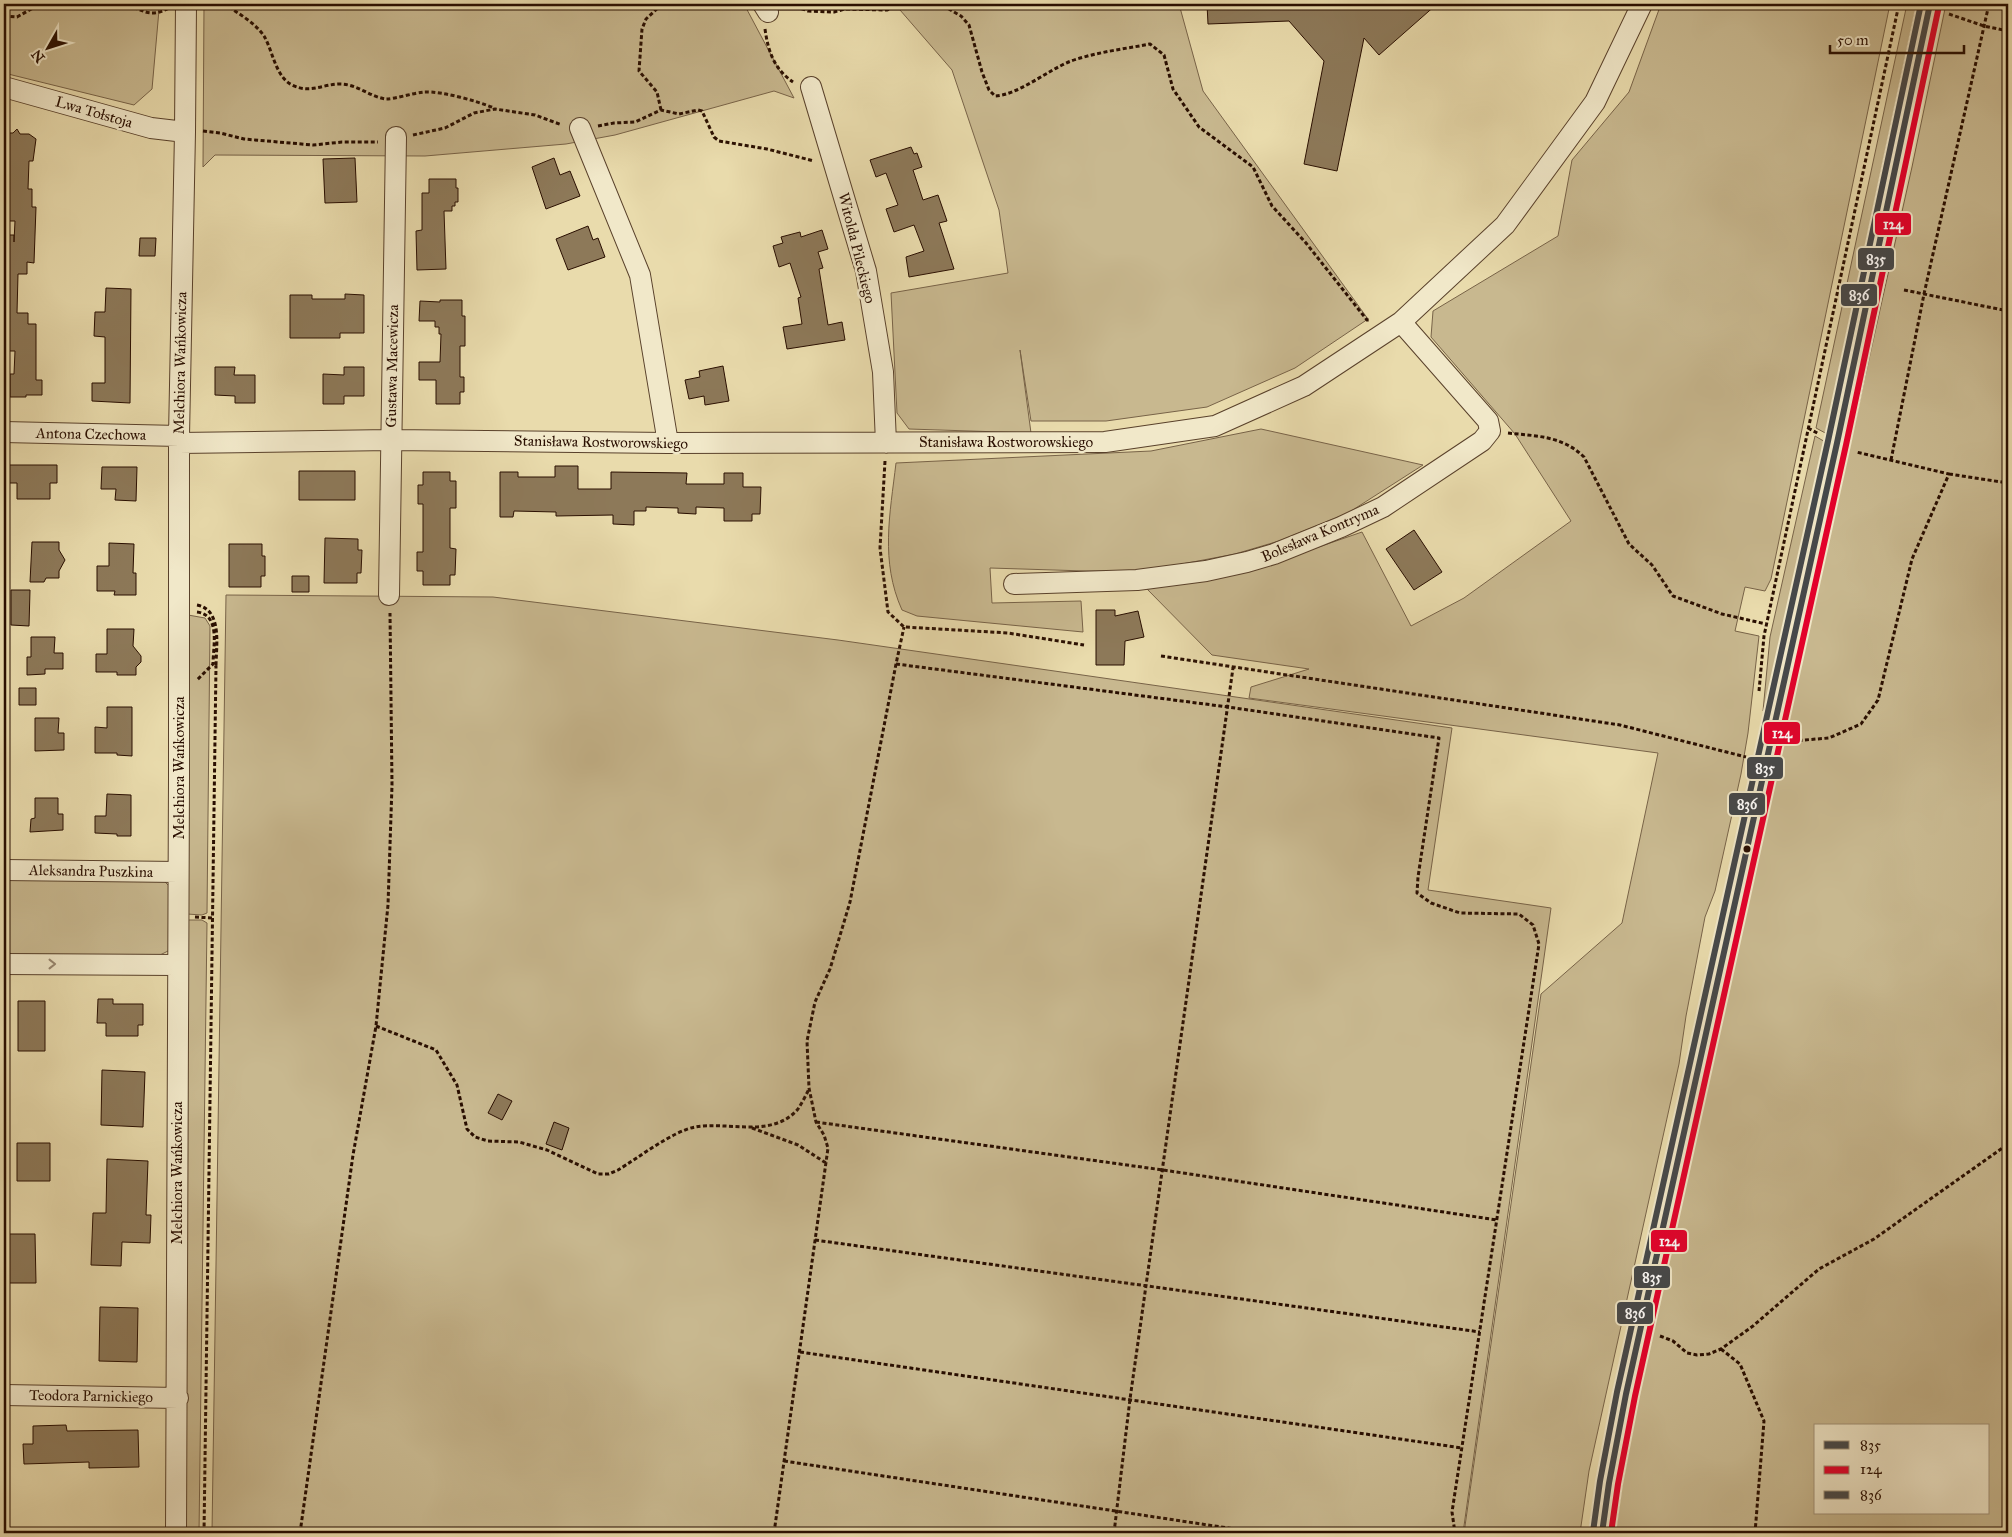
<svg xmlns="http://www.w3.org/2000/svg" width="2012" height="1537" font-family="'IM FELL Great Primer',serif">
  <rect width="100%" height="100%" fill="#e9dbac"/>
  <filter id="stains"><feTurbulence type="fractalNoise" baseFrequency=".004" numOctaves="4"/><feColorMatrix values="0 0 0 0 .2 0 0 0 0 .09 0 0 0 0 .02 0 0 0 .5 -.17"/></filter>
  <radialGradient id="worn" r=".72"><stop offset=".6" stop-color="#630" stop-opacity="0"/><stop offset="1" stop-color="#630" stop-opacity=".3"/></radialGradient>
  <path fill="#c8b88f" stroke="#786348" fill-rule="evenodd" d="M4,4H138L159,10L152,89L134,105L4,73Z
    M204,4H744L794,98L774,91L615,135L566,144L425,156L215,155L203,167Z
    M778,4H1179L1203,91L1368,319L1295,368L1207,407L1106,421H1031L1020,350L1031,433L909,429L897,413L891,293L1008,273L999,210L952,70L900,10H779Z
    M1661,4H1890L1771,579L1765,591L1745,587L1735,631L1759,636L1748,733L1741,774L1715,891L1705,917L1686,1016L1679,1064L1589,1471L1580,1533H1464L1541,994L1622,923L1658,753L1249,698L1251,687L1309,669L1212,655L1147,589L1255,569L1362,532L1411,626L1464,598L1571,521L1515,434L1431,337L1433,311L1558,236L1572,160L1629,92Z
    M1907,4H1919L1829,435L1816,428Z
    M1946,4H2008V1533H1612L1630,1426L1912,167ZM1816,1426H1988V1513H1816Z
    M1261,429L1423,465L1348,513L1279,541L1235,554L1145,571H1086L990,568L992,603L1081,601L1083,632L917,616L902,610C880,561 890,514 896,463L1151,451Z
    M1815,436L1827,443L1767,712L1763,711L1770,637Z
    M226,595L493,597L838,640L1452,728L1428,890L1551,908L1463,1533H212Z
    M188,615L205,618L210,626L207,913L202,915L187,914Z
    M4,875L164,881L169,886L170,950L160,955L4,954Z
    M187,920H202L207,923L199,1533H183Z"/>
  <path fill="#8d7959" stroke="#290e00" d="M1207,4H1437L1379,55L1364,38L1337,171L1304,164L1324,61L1289,21L1208,24Z
    M17,129L20,134H29L36,139L33,161H29L28,189H32V207H36L34,263L27,262V274H18L17,313H28V324H36V380H42V395H26V397H10V374H14L15,351H4V235H14V242L15,221H4V149H6V133H13Z
    M911,147L914,154L917,153L922,167L913,170L923,200L938,195L947,221L939,223L954,269L909,277L906,257L924,251L914,225L894,232L886,209L898,205L886,173L876,177L870,160Z
    M355,158L357,202L325,203L323,159Z
    M554,158L560,175L570,171L580,196L546,209L532,167Z
    M429,179H456V188H458V202H455V206H452V211H444L446,269L417,270L416,231L422,230V193H429Z
    M588,226L593,240L598,238L605,257L568,270L556,239Z
    M822,230L828,249L818,252L823,268L819,269L828,325L842,322L845,340L787,349L783,327L802,324L798,298L801,297L790,263L779,267L773,246L783,243L781,237L800,232L801,237Z
    M140,238H156L155,256H139Z
    M106,288L131,289L130,403L92,401V383H105V337L94,336L95,312H105Z
    M345,294L364,295V333H340V338H290V295H312V299H345Z
    M440,300H462V316H465V346H460V377H464V392H460V404H436V380H419V362H440L441,334H439V327H435V321H419L420,301L440,302Z
    M723,366L729,401L705,405L704,396L689,399L685,380L700,377L699,371Z
    M215,367H235L234,375H255V403H235V396L215,395Z
    M344,367H364V396H344V404H323V374L344,375Z
    M9,465H57V483H50V499H17V483H9Z
    M555,466H578V489H611V472L687,473L686,484H724V473H743V487H761L760,514H752V521H724V508L696,507V514L678,513V508L646,507V511H634V525L613,524V515L556,516V512L514,511L513,517H500V472H518V477H555Z
    M102,467H137L136,501L115,500L116,489H101Z
    M299,471H355V500H299Z
    M423,472H450V481H456V508H450V548L456,549L455,575H450V585H423V571H417V552H423V504H418V485H423Z
    M1414,530L1442,572L1414,590L1386,549Z
    M325,538L358,539V550H362L361,573H357V583H324Z
    M32,542H59V550L65,560L59,571V578H46L44,582H30Z
    M109,543L134,544L133,573H136V595H114L115,591H97V566H109Z
    M229,544H262V556H265V576H261V587H229Z
    M292,576H309V592H292Z
    M11,590H30L29,626L11,625Z
    M1096,610H1115V616L1138,611L1144,637L1125,641L1124,665H1096Z
    M107,629H134L133,646L141,656V662L136,667V675H117V672H96V654H107Z
    M31,637H55L54,653H63V669H45V674L27,675V657H31Z
    M19,688H36V705H19Z
    M107,707H132V756L117,755V753H95V727L107,728Z
    M35,718H59L58,733H64V750L35,751Z
    M107,794L131,795V836H117V834L95,833V816H106Z
    M35,798H58V814H63V830L30,832L31,819L35,818Z
    M98,999H113V1004H143V1025H138V1036H106V1023H97Z
    M18,1001H45V1051H18Z
    M102,1070L145,1072L143,1127L101,1125Z
    M498,1094L512,1101L502,1120L488,1113Z
    M554,1122L569,1128L562,1150L546,1144Z
    M17,1143H50V1181H17Z
    M107,1159L148,1161L146,1215H151L150,1243L122,1242L121,1266L91,1265L93,1213H106Z
    M4,1234H35L36,1283H4Z
    M100,1307L138,1308L137,1362L99,1361Z
    M66,1425L67,1431L138,1430L139,1467L89,1468V1462L24,1464L23,1444H33V1426Z"/>
  <g fill="none" stroke-linecap="round" stroke-linejoin="round">
    <g stroke="#59412b" stroke-width="22">
      <path id="minor" d="M763,4L768,12
        M4,87L151,128L185,132
        M811,87L866,271L883,372L886,443
        M580,128L640,275L668,443
        M4,432L179,436
        M179,443L390,440L668,443L1105,442L1215,426L1304,386L1401,322L1505,225L1595,102L1642,4
        M1014,584L1137,580L1206,571L1247,562L1274,554L1341,527L1383,507L1482,441L1490,431L1488,421L1401,322
        M389,595L396,137
        M4,870L178,872
        M4,964L177,965
        M4,1395L178,1398
        M176,1533L179,778V436L185,132L186,4"/>
    </g>
    <g stroke="#59412b" stroke-width="27">
      <path id="tertiary" d="M1602,1533L1609,1483L1626,1394L1837,443L1930,4"/>
    </g>
    <path stroke="#290e00" stroke-width="3" stroke-dasharray="4 2.5" stroke-linecap="butt" d="M121,4C143,7 146,20 169,8
      M783,6L789,4L808,11L834,12L845,9L887,10L900,6L942,5L961,16L969,25L982,72L989,90L995,96C1018,95 1048,70 1071,61C1097,52 1124,49 1150,44L1164,55L1173,89L1199,127L1253,167L1272,206L1306,243L1367,320H1370
      M229,7C241,15 256,24 264,36C273,51 275,76 292,85C310,94 323,84 340,84C357,84 370,97 386,99C395,99 413,93 424,92C442,91 477,101 494,108
      M1949,14L1984,26L2008,31
      M4,16L17,17L40,4
      M765,29C768,51 774,69 793,82
      M661,110L657,92L639,71L642,29L646,19L662,4
      M598,126L614,123L635,122L661,110L679,114L698,110L702,111L714,137L719,141L767,149L814,161
      M203,131L220,133L244,139L313,145L342,142H378
      M413,135L445,128L474,113L495,109L535,115L562,125
      M1904,290L2008,311
      M1808,428L1819,434
      M1508,433C1536,436 1563,436 1584,457L1629,544L1652,565L1673,596L1722,614L1766,624
      M1891,460L1924,294L1989,4
      M885,461L880,548L888,612L904,627L1008,633L1084,645
      M1949,474L2008,483
      M197,605C223,610 216,647 216,666
      M197,612C221,615 213,647 213,664L197,680
      M1161,656L1620,725L1746,757
      M896,664L1228,707L1439,738L1418,877L1417,893L1431,903L1460,913L1519,914L1533,925L1539,944L1452,1512L1455,1533
      M1759,691L1764,636L1899,4
      M1792,741L1829,738L1861,724L1878,700L1912,559L1949,474L1856,452
      M195,917L212,918
      M376,1026L436,1050L457,1085L467,1129L475,1137L488,1141L519,1142L547,1150L598,1174H609L618,1170C638,1158 673,1131 695,1127C728,1121 772,1139 798,1109C802,1103 806,1095 809,1089
      M816,1122L1163,1170L1497,1220
      M752,1128L798,1145L826,1163
      M815,1240L1480,1332
      M1660,1336L1673,1341L1687,1353L1697,1355L1709,1354L1721,1349L1753,1326L1819,1269L1874,1239L2008,1144
      M1721,1349L1740,1364L1764,1421L1755,1533
      M800,1352L1462,1448
      M784,1461L1261,1533
      M204,1533L216,666L213,664
      M300,1533L353,1155L376,1026L388,905L392,785L390,613
      M774,1533L828,1148L824,1135L816,1122L809,1088L807,1041L815,1002L830,969L850,902L896,664L904,627
      M1114,1533L1130,1399L1233,668"/>
    <use href="#minor" stroke="#f1e8c9" stroke-width="20"/>
    <use href="#tertiary" stroke="#f1e8c9" stroke-width="25"/>
    <g stroke="#f1e8c9" stroke-width="10">
      <path id="bus-1" d="M1602,1533L1609,1483L1626,1394L1837,443L1930,4"/>
    </g>
    <g stroke="#f1e8c9" stroke-width="10">
      <path id="bus-2" d="M1611,1533L1618,1484L1635,1396L1846,445L1939,6"/>
    </g>
    <g stroke="#f1e8c9" stroke-width="10">
      <path id="bus-3" d="M1593,1532L1600,1481L1617,1392L1828,441L1921,4"/>
    </g>
    <use href="#bus-1" stroke="#45484a" stroke-width="6"/>
    <use href="#bus-2" stroke="#e4002b" stroke-width="6"/>
    <use href="#bus-3" stroke="#45484a" stroke-width="6"/>
  </g>
  <defs><path id="oneway-chevron" d="M-2-3.5L2.5 0L-2 3.5" fill="none" stroke-width="1.6" stroke-linecap="round" stroke-linejoin="round" transform="scale(1.25)"/></defs>
  <use stroke="#97866f" href="#oneway-chevron" transform="translate(52 964)"/>
  <circle fill="#290e00" stroke="#f1e8c9" stroke-width="2" cx="1747" cy="849" r="4.5"/>
  <g text-anchor="middle" stroke-width="5" stroke-linejoin="round" paint-order="stroke">
    <g font-size="15" fill="#290e00" stroke="#f1e8c9">
      <text transform="translate(94 112) rotate(16)" y="5">Lwa Tołstoja</text>
      <text transform="translate(857 248) rotate(76)" y="5">Witolda Pileckiego</text>
      <text transform="translate(180 363) rotate(-89)" y="5">Melchiora Wańkowicza</text>
      <text transform="translate(392 366) rotate(-89)" y="5">Gustawa Macewicza</text>
      <text transform="translate(91 434) rotate(1)" y="5">Antona Czechowa</text>
      <text transform="translate(601 442) rotate(1)" y="5">Stanisława Rostworowskiego</text>
      <text x="1006" y="447">Stanisława Rostworowskiego</text>
      <text transform="translate(1320 533) rotate(-23)" y="5">Bolesława Kontryma</text>
      <text transform="translate(179 768) rotate(-90)" y="5">Melchiora Wańkowicza</text>
      <text transform="translate(91 871) rotate(1)" y="5">Aleksandra Puszkina</text>
      <text transform="translate(177 1173) rotate(-90)" y="5">Melchiora Wańkowicza</text>
      <text transform="translate(91 1396) rotate(1)" y="5">Teodora Parnickiego</text>
    </g>
  </g>
  <g stroke="#f1e8c9" stroke-width="2">
    <rect x="1874" y="212" width="38" height="24" rx="5" fill="#e4002b"/>
    <rect x="1857" y="247" width="38" height="24" rx="5" fill="#45484a"/>
    <rect x="1840" y="283" width="38" height="24" rx="5" fill="#45484a"/>
    <rect x="1763" y="721" width="38" height="24" rx="5" fill="#e4002b"/>
    <rect x="1746" y="756" width="38" height="24" rx="5" fill="#45484a"/>
    <rect x="1728" y="792" width="38" height="24" rx="5" fill="#45484a"/>
    <rect x="1650" y="1229" width="38" height="24" rx="5" fill="#e4002b"/>
    <rect x="1633" y="1265" width="38" height="24" rx="5" fill="#45484a"/>
    <rect x="1616" y="1301" width="38" height="24" rx="5" fill="#45484a"/>
  </g>
  <g font-size="14" text-anchor="middle" font-weight="bold" fill="#fff">
    <text x="1893" y="229">124</text>
    <text x="1876" y="264">835</text>
    <text x="1859" y="300">836</text>
    <text x="1782" y="738">124</text>
    <text x="1765" y="773">835</text>
    <text x="1747" y="809">836</text>
    <text x="1669" y="1246">124</text>
    <text x="1652" y="1282">835</text>
    <text x="1635" y="1318">836</text>
  </g>
  <rect width="2012" height="1537" fill="none" stroke="#e9dbac" stroke-width="20"/>
  <rect x="5" y="5" width="2002" height="1527" fill="none" stroke="#290e00" stroke-width="2.5"/>
  <rect x="10" y="10" width="1992" height="1517" fill="none" stroke="#290e00"/>
  <rect x="1814" y="1424" width="175" height="90" fill="#f1e8c9" stroke="#a19179"/>
  <rect x="1824" y="1441" width="25" height="8" fill="#45484a" stroke="#a19179"/>
  <text x="1860" y="1450" font-size="15" fill="#290e00">835</text>
  <rect x="1824" y="1466" width="25" height="8" fill="#e4002b" stroke="#a19179"/>
  <text x="1860" y="1474" font-size="15" fill="#290e00">124</text>
  <rect x="1824" y="1491" width="25" height="8" fill="#45484a" stroke="#a19179"/>
  <text x="1860" y="1500" font-size="15" fill="#290e00">836</text>
  <g transform="translate(48 48) rotate(231)" stroke="#f1e8c9" stroke-width="4" paint-order="stroke">
  <path d="M0-4L9 19L0 12L-9 19Z" fill="#290e00"/>
  <text y="-8" font-size="14" font-weight="bold" text-anchor="middle" fill="#290e00">N</text>
  </g>
  <path d="M1830 45v8h134v-8" fill="none" stroke="#290e00" stroke-width="2.5"/>
  <text x="1837" y="45" font-size="15" fill="#290e00" stroke="#f1e8c9" stroke-width="4" paint-order="stroke">50 m</text>
  <rect width="100%" height="100%" filter="url(#stains)"/>
  <rect width="100%" height="100%" fill="url(#worn)"/>
</svg>
